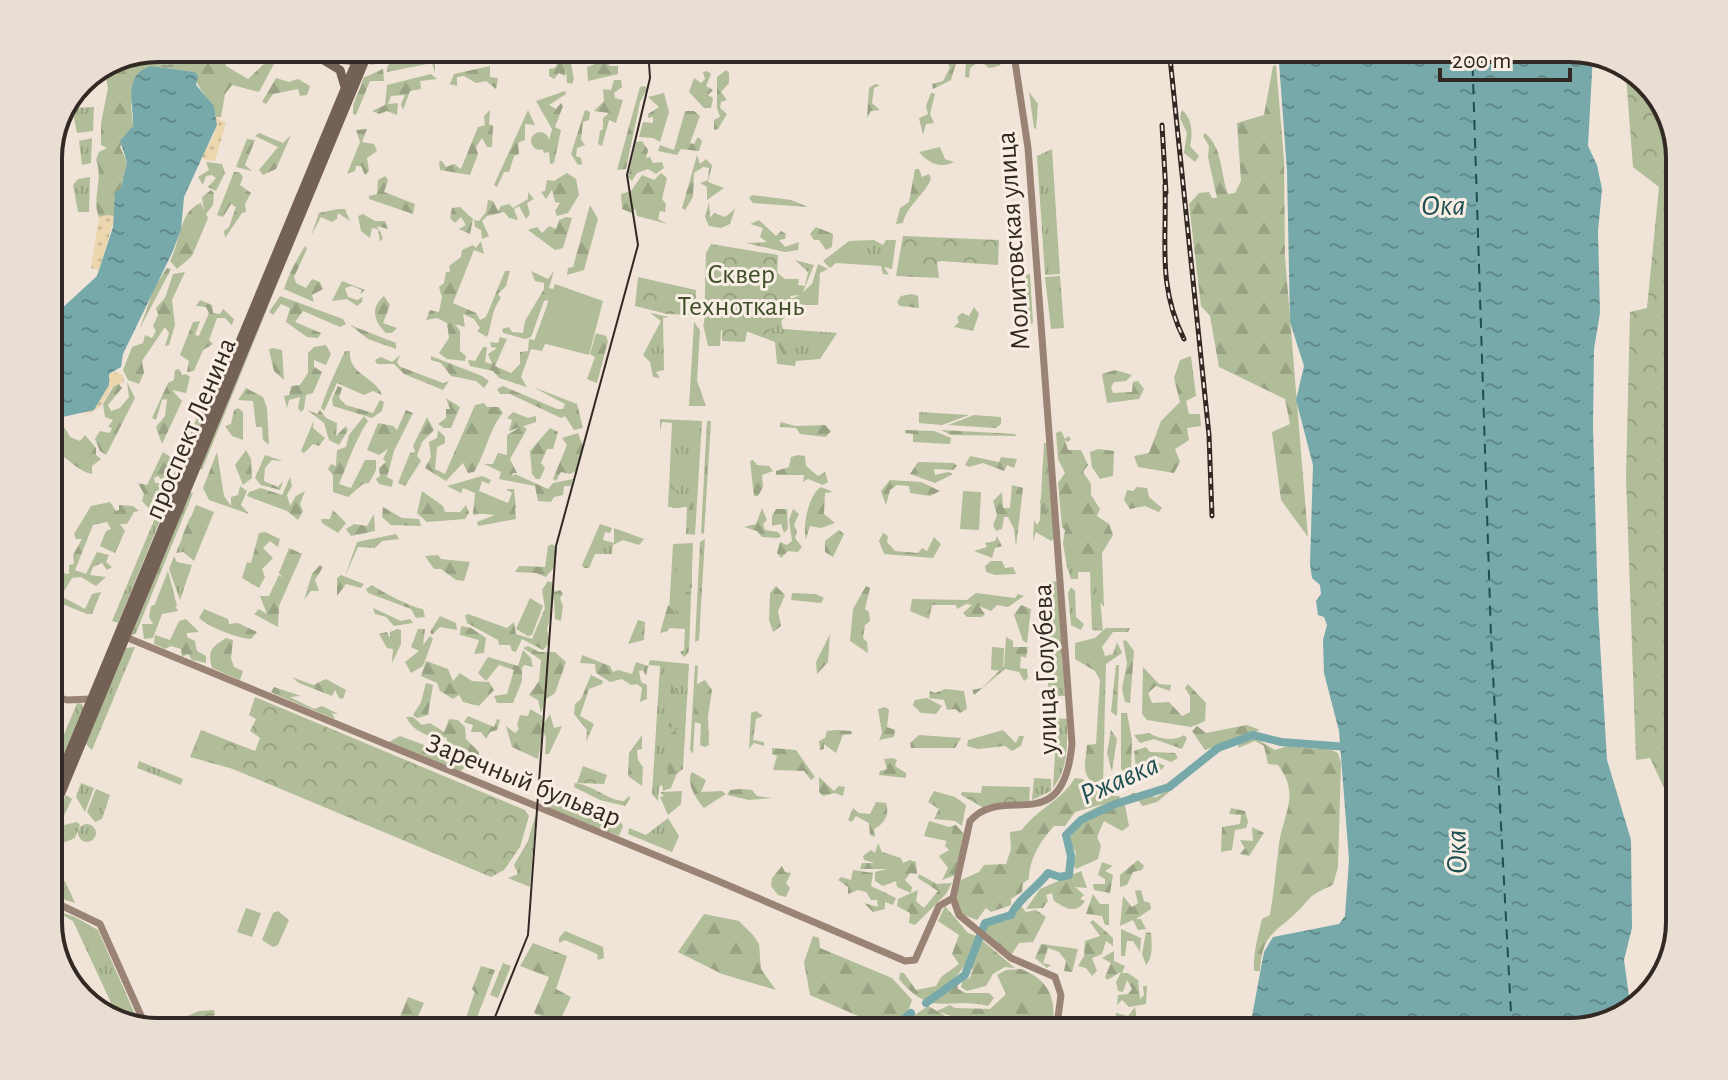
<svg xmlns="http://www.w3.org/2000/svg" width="1728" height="1080" font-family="'Alegreya Sans',sans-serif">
  <defs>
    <pattern id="grass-tufts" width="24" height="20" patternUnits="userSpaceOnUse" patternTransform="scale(2)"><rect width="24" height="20" fill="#b1bd98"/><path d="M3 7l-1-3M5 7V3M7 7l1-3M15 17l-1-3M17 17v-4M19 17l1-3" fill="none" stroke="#99a283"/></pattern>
    <pattern id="forest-firs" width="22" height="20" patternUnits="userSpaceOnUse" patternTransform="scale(2)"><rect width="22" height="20" fill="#b1bd98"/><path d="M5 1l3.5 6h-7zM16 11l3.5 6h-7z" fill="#99a283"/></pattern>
    <pattern id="wetland-marsh" width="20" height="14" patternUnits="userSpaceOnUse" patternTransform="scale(2)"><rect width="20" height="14" fill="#b1bd98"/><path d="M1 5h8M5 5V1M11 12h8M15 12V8" fill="none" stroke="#99a283"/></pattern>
    <pattern id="sand-dots" width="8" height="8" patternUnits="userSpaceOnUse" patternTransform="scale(2)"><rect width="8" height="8" fill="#ebd6ae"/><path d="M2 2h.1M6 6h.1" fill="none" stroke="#cab896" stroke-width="1.8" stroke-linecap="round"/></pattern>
    <pattern id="park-crowns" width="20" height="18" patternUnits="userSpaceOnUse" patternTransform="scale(2)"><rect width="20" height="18" fill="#b1bd98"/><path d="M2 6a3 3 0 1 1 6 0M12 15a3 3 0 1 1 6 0" fill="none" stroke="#99a283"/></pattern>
    <pattern id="water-ripples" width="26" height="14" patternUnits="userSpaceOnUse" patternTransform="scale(2)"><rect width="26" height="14" fill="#77a9ab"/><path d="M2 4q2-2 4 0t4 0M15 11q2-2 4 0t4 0" fill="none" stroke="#628a8b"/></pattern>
  </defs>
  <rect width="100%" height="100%" fill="#efe4d7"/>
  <path fill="url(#grass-tufts)" d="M379,48H440L433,53L414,54L412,58L370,65L372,55Z
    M94,107L93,131L77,133L72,108Z
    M92,138L91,163L82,165L79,141Z
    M1052,149L1060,274L1045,275L1037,156Z
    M90,177L89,212H78L73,185L78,179Z
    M874,240L883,245L886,240H896L892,269L884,267L889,275L883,274L881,266L836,263L830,268L823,261L849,241Z
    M795,260L814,265L803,292L812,284L818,264L828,269L820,273L818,305H796L781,321L783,329L837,333L820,359L796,361L795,366L777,364L775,342L730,325L721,330L720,346H708L703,324L794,303L791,299L800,295L778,297L774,270L785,279H799L798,285L805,286L808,272Z
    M1060,276L1064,328L1051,329L1045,277Z
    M274,292L202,470L200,469Z
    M650,313L669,317L663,318L664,370L656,372L660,378L653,377L650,362L643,355L661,321Z
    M694,322L700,330L697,381L706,406H689Z
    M224,351L231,354L177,481L172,479Z
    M919,412L969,415L942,425L919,423Z
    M974,415L1001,417V424L996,428L948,425Z
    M660,419L702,421L695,535L686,534L687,507H668L672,423L662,422L660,431Z
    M707,421H711L704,534L701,533Z
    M1044,443H1048L1054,539L1039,534Z
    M482,476L491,480L489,484L482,481L479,491L508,503L512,493L506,489H514L516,508L473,515L475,493L463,488L461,493L447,486Z
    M170,482L175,484L118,623L112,621Z
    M189,492L193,493L136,633L131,636Z
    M196,505L214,512L194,561L183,552L176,553Z
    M600,524L612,528L610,533L605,532L603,540L614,543V528L644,539L639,545L623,540L613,545L612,554H595L589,568H584L582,565Z
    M396,534L399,539L382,541L375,548L358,547L345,576L357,542Z
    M705,539L699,640L695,642L700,542Z
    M693,543L689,652L684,657L680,652L684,650L685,629L668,628L673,544Z
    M174,556L177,562L192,565L180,600L169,569Z
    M1067,567H1097L1103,631L1092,630L1090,572H1078V579H1071Z
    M168,571L177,606L153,609Z
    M1051,581L1057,582L1065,696H1050L1046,671Z
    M1071,587L1075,591L1076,617L1084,624L1081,630L1071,625L1068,593Z
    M135,647L92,750L85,743L125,648Z
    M650,660L689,664L683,769L659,787L658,801L652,794L660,666L649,665L646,674Z
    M695,665L698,666L693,754L690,750Z
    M77,703L82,704L83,708L48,792V773Z
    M1057,718L1067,719C1067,743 1069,768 1053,788Z
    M139,761L183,779L181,785L137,768Z
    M1034,778L1051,779V791L1032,800Z
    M81,783L94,788L85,812L76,797Z
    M96,789L110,795L102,819L95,822L87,812Z
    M682,791L681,804L668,815L660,797L664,796L660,792Z
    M66,795L72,799L48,849V831Z
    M536,813L530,887L508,878L518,874L514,865L528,841Z
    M668,818L679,836L672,852L628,834L629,828L646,835Z
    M77,822L80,825L75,838L56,846L64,825Z
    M78 833a9 9 0 1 1 18 0a9 9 0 1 1-18 0Z
    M56,848L63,863L60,872L48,877V852Z
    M65,881L75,903C63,899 50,896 50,882Z
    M52,909L75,917L98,930L141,1028L120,1022L73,921Z
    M565,931L603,947L604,958L598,960L597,954L565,940L559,943V938Z
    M475,991L483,1002L475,1022L488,1027L486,1032H475L467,1015Z"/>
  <path fill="url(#forest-firs)" d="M158,48H221L226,66L248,79L265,63L275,62L259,92L232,85L225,94L221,117H216C213,99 195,90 195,72L159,67L138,74L131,105L133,126L120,147L127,162L115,216L99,217C91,200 104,178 96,160L99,152L107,148L101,145V123L108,88L104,70Z
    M387,48H420L413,53L426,52L432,58L461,57L435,64V73L432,63L387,72L388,65L401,57L392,52L391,59H388Z
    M949,48H963L972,53L976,48H998L999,55L1005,53C1005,64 999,67 989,68L980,61L970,68L969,78L965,77L966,61L956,63L951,80L933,89L932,84L943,81L950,67L946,61Z
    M563,52L569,54L574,79L572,84L567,83L566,68L565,76L559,73L554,79L549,76V69L555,68Z
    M605,60L610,66H618V74L588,81L587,67Z
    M1276,65L1284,160L1285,257L1308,537L1281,500L1272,432L1290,424L1285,399L1219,367L1210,316L1201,306L1189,204L1199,193L1209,192L1212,198H1217L1208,157L1209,146L1203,136L1205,133C1223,148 1220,173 1228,194L1235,193L1241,181L1237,123L1264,115L1273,66Z
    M490,66V77L498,78L496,89L486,81L476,83L464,76L457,77V86L450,84L454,74Z
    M383,69L384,81H370L356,115L353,114C352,98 361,92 363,78Z
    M726,70L729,73V83L721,92L727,100L721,102L720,108L727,114L718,129L714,130V120L720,117L717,108V77Z
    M707,71L711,74L706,86L713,90L708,95L713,98L711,108H704L689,92L694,78L701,83L705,79L703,72Z
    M431,74L437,79L420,81L421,89L410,91L403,110L401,104L405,95L391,96L388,104L398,103L397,115L387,111L379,114L372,111L385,105L387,85Z
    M276,78L289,82L298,79L310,86L307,95L300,96L298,89L273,94L266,104L262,102Z
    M614,80H621L622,87L614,93L615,98L623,100L616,123L609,120L602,146L598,144L600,131L603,129V118L609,113L594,111L604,101L603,89L611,90Z
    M875,84L880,85L874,88L872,103L880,110L871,111L867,118L869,88Z
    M645,86L647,89L640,102L626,169L617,170L640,87Z
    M565,91L566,94L549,105L556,109L561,103L563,106L555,127L561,130L554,163L550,164L549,152L544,153L541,144H548L552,129L536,101Z
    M1029,92L1038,104L1036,129L1034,128Z
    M664,93L669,112L660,142L653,138L639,137L643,122L653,123V117L648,118V114L659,107L648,97Z
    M931,93L935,94L930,114L934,123L926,124L923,135L919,118L928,114L926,106Z
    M490,110L489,124L493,126L492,147H487L482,138L476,147L478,154L470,175L440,170L439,161H442L446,167L454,164L461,169L478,127L485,125L484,116Z
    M528,110L535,125L525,124V140L518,143L519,154L514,156L509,172H504L497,187L494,185Z
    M585,110L590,112L589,120L583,122L581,140L585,145L577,148L576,156L581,158L582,164L578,165L571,154Z
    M1182,110C1192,118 1193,133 1190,146L1199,156L1195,162L1184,153L1187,133L1180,118Z
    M685,111H694L700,116L690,143L694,144L698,137L702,141L699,151L681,149L677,155L658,151L660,145L674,150Z
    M367,129L362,142L374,144L377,151L367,158L369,171L365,175L361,166H356L355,171L347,174L360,142L356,130Z
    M259,133L283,143L291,135L276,169L263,175L259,170L278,147L255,136Z
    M247,139L255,140L245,165L252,171L236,167Z
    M642,141L648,150L646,158L650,157L653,163L662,162L664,168L656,174L648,169L637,173L632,181L628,177L636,142Z
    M940,147L945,159L954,162C941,169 928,163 919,152Z
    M697,155L700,164L706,159L712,165L708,182L724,188L707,200V187L700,183L708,180L709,168L703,167L694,173L693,197L685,210L682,208Z
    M206,162L222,164L225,173L216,191L208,187L216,178L212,175L206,176L203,185L198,177L209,170Z
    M915,169H919L922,177L929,174L931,179C923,197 907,205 903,223L896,224L900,208L909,202Z
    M234,172H239L243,177L240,185L251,193L245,204L246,212L242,213L225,238L224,231L229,227L236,207L231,204L223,217L217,215Z
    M567,173L576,179L579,195L568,213L557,216L555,211L560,203L555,202L552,190L546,199L541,192L545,191L547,180L554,181Z
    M661,173L667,178L662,199L666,204L665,212L660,211L658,219L668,224L637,216L635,208L632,213L622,209L621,194L631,191L642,175L654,180Z
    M385,176L388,180L384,192L415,204L413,214L369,199V196L377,194L378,180Z
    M211,190L214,193L213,205L206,214L208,218L192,256L177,269L170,261C181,241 179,211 201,203L204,211L202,197Z
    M528,192L534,199L527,203L530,214L526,219L519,206L514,209L518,220L509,218L504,212L487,216L482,221L489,236L482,239L481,230L475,227L474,220L479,221L486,212L488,200L493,201L498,211L501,206L509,204L513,208L528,199Z
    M752,195L791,200L808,207L753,203L749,198Z
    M709,202L710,218L714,213L725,217L735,209L730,224L721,228L709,226L705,217Z
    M590,205L598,219L584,270L567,275L568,268L573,267Z
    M460,207L473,219L470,234L459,229L466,225L461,217L455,223L450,218L452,208Z
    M338,209H345L350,221L338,213L337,219L332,222L321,217L311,236L319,213Z
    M363,214L375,221H385L388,229L377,226L383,238L380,242L378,229L372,228L370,238L361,231L358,216Z
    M566,217L572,218L563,248L555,250L528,230L537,227L542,233L549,226L556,229L559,220Z
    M759,220L776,236L781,231L786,234L785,239L779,240L785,247L799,242L798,250L785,252L746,243L767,242L760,237L763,228L750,224Z
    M816,227L833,234L832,247L826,250L819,240H814L810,234Z
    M481,241L484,254L474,250L453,303L476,313L480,320L486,317L505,271H510L506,286L498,294L501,298C491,310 492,325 487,337L477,331L480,328L474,319L463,314L465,327L455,324L460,331V351L466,356L465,361L447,359L439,353L449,338L447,323L437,318L426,320L430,310L439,312L442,297L439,287L444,283L446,272H450L449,266L461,257L462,250L473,245L476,248Z
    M305,246L307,249L294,277L296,283L306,288L312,279L320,282L323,289L312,295L314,302L284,289C291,269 295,263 305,246Z
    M167,268L171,269L140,328L154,288Z
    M531,271L548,279L554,271L549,288L556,290L547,308L548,300L544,301L531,337L525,339L503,333L502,329L509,327L512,332L523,333L525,321L544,289V283L535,281Z
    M185,272L172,300L175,325L169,345L165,346L169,333L165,327L142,361L144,373L139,384L128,380L123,370L132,347L143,343L145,335L152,338L156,331L153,326L158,315L156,308L165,298L173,274Z
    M1030,274L1033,323L1030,324L1026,317V275Z
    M342,281L365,290L360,294L362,290L352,286L345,288L348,297L357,300L363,297L362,302L357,306L347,299L332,301Z
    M912,294L918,296L919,308L900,306L897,302L901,296Z
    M280,296L343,319L346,324L340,327L303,311L295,322L321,333L318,338L307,337L286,322L290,308L281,304L273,315L269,312Z
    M384,296L390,305L383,323L397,328L392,333H386C375,322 369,309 384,296Z
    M200,300L212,305L213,313L220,314L223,309L234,319L232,325L225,318H217L209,340L213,344L203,350L194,371L187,372L189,361L180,355L193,322L200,321L195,335L199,336L209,313L206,307L196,306Z
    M974,307L979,314L973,331L954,327L959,322L957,317L962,313L969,316Z
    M350,325L396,343V349L368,339Z
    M596,333L606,336L608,341L597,383L587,379L595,357L590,354Z
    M775,333L791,336L784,348L788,354L785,358L777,342L767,337Z
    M500,337L507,339L495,366L511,373L520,364V352L528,351L529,339L546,342L542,351L531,349L521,377L527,387L499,378L493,371L470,366L468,360L475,361L483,347H487L485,362L492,364L488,354L497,348L491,347L490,342L498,343Z
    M326,345L331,354L326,365L314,360V367L322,372L313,393L306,395L304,409L301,412L298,408L300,397L289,400L287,408L284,396L289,395L291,386L300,385L308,373V353L314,347Z
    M272,348L282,350L284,380L274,371L269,350Z
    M345,351H350C348,375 375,376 382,395L373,391L364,395L337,383L324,411L321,408C328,386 336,371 345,351Z
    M400,355L397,363L401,367L443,383L449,381L443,390L404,374L394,364H377L375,360L381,357L392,362Z
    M431,356L482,376L489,381L484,388L476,381L451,376L441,363L431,360Z
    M1191,356L1196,396L1186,401L1189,414H1200L1201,426L1187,428L1189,440L1175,449L1180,462L1174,473L1138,467L1134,456L1149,453L1161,421L1180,402L1174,378L1180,360Z
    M179,369L182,375L186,374L190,377L186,393L172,390L182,401L162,444L156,427L165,416L167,399L162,400L156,420L152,418L168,383L174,380L175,370Z
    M1115,370L1132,375L1126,381L1114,382L1111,387L1113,393L1132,392L1133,382L1138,381L1144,389L1139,399L1107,403L1102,374Z
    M127,382L135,398L106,455L100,451L95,439L100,431L110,433L112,428L108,427L113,420L105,417L103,404L115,384H119L122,388L108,405L111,411L120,408L129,397Z
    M338,386L342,388L339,398L346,405L373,413L380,400L384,402L382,411L372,418L333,406L332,399Z
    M503,386L557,409H563L565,404L533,387L577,404L583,428L574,430L565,416L561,418L510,394H500L497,389Z
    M246,388L263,397L267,408L269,445L263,440L262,427H256L253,401L238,400Z
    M446,398L460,407L451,428H444L438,424L446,418V409H450Z
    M484,403L487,407H499L503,413C489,429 486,453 474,472L468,473L463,463L446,481L425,468L431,457L429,442L437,438L438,430L445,437V443L437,447L435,469L445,474L475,405Z
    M48,405L56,429L65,428L70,437L80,441L85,435L96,448V455L101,459L92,466V474C79,472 68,458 57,453L48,425Z
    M238,408L243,412V440L232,436L225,426L231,424L234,410Z
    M307,410L317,414L320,410L326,418L337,423L336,436L346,426L348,430L339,445L329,440L324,423Z
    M406,410L413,413L394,451L387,477L393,480L392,487L379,484L376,479L380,476L379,468L386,462L383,459L388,449L379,455L367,450L378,423L393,426L397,430Z
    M513,412L528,418L536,416V422L509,431L512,420L507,418Z
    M364,416L368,421C355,440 348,463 339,484L351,488L365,460H376V470L369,483L363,484L348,497L333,492V475L328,469L331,464L336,466L337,450L346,447L349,435Z
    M427,417L434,430L422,442L417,456L421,461L405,486L398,483L410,453L415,452L413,446Z
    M314,420L313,428L325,438L319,446L313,444L304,453L301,451Z
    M781,422L795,426L825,425L831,431L826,437L800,434L796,428L780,427Z
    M522,426L527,429L510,459L517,473H513L512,477L515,474L548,489L553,483L573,479L571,486H564L563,495L554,497L551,502L538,501L535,486L499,479L501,472L484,464H493L498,453L507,455V435Z
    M550,428L558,432L553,449H547L541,463L545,468L540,479H536L532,474L530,451Z
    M905,430L934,431L951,438L950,444L913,442V434L905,433Z
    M941,430L1015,434L1016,436L951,435Z
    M1061,431L1065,439L1068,436L1071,439L1068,442L1065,440L1068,450H1081L1088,465L1083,472L1091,484V495L1100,509L1097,516L1109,524L1113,535L1102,553L1104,607L1099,601L1097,567H1067L1063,543L1065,530L1062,527L1058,483L1065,473L1058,459L1056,433Z
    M578,433L583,446L576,471L570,474L561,472L556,481L553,479L567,445L562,438Z
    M682,444L681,478L679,468V489L675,491L671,488L672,458L680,459Z
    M1098,449L1114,451L1113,476L1100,479L1092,467L1090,452Z
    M246,450L251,459L252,478L243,485L235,465Z
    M163,452L172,458L163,481L158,476L154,478L155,483H162L151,511L142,501L144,494L138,483L147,485Z
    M217,452L224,496L231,506V497L238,495L240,486L247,491L241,505L249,514L209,500L203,488Z
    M265,455L283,461L272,460L265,468L264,481L278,487L283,481L280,490L261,485L255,478Z
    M798,455L805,456L806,466L818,476L825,472L828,482L823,485L808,479L803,482L804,475H776V471L789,467L791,457Z
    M970,456L999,462L1001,457L1017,459L1014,468L1007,465L1004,471L983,463L969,467L965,465Z
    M753,460L757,465L769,466L773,471L762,475L763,487L758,496H754L750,461Z
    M918,462L954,463L957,466L953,470L934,469L935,475L948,472L953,474L935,483L910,474Z
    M290,477L292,486L287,495L290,506L296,496L305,491L300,504L303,511L298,520L287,511L247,496L249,492L261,488L282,495Z
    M890,480L921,482L940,491L930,496L910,493L909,486L897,485L890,490L886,505L881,491Z
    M1012,485L1023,488L1016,547L1014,529L1008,517H1004L1002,529L996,531L993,525L997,515L993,501L1002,492L1003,508H1010Z
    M821,487L833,492L825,493L824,514L835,523L821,528L810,526L806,539C802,526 809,494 821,487Z
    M1137,487L1147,488L1149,497L1162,508L1159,512L1145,506L1130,509L1124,500L1127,490L1133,491Z
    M422,491L443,506L445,512H460L466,505L469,513L465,519L427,522L417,513Z
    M1044,491L1052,499H1045L1046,517L1052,521L1056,537L1051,541L1036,532L1033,541L1034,520L1037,525L1042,517L1040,501Z
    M476,492L508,504L514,494L516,519L478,526L477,522L495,515L473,513Z
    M678,494L694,500L693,510H689L688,501L681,508H672L669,503Z
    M110,502L116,511L119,510V505L133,506L139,511L134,512L127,524H120L125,531L115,553L100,546L106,531L111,529L107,522L93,525L75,570L86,574L97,552L109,555L106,562L112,567L107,570L102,563L93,567L90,575L106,577L96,586L81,577L72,578L61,596L85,609L92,594L101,592L92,614H87L50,599L58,587L53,584L48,590V571L69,574V565L74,564L73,555L82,539H76L74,534L91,506Z
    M383,507L402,518L419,519L421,526L391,525L382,517Z
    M762,508L767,520L763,524L765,530L778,532L781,536L778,538L762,537L757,531L744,527L756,524Z
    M776,509H787L788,529L784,533L781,524L772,526V516Z
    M793,509L799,514L794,525L797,531L795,538L802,547L798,552L788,551L781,558L777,553L780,542L787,545L792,541L789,520Z
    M333,510L346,523L338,533L322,523L321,519H330Z
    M374,514L375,531L351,536L346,529L354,524L367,526Z
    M190,517L193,524L203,527L204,531L190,544L182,537Z
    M839,530L844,534L833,557L825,552V541Z
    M265,532L280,539L278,547L270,541L263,548L273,558L262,569L265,577L259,588L242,578L247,562L251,563L259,533Z
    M883,533L888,536L887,542L895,551L918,553L922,548L927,551L934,537L941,544L933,558L884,554L879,541Z
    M997,536L1002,546L995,548L992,558L974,551L987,547L985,543L995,541Z
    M552,544L557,548L555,566L546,577L536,573L515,572L519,566L545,567L548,546Z
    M289,548L302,554L279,606L278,627L254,614L259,609L267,614L260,596H269L279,575L283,578L279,573Z
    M438,555L441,559L470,562L464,581L456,580L441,569H434L425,556Z
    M680,555L691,557L692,588L678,583L675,558Z
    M991,561H1002L1005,568L1013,567L1016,574L995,575L986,572L985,566Z
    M320,565L323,567L315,580L319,591H311L304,600L312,574Z
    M341,575L364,584L361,588L346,584L337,596V578Z
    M548,581L553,583L555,592L560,590L563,594L560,598L563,606L561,621L555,619L554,597L547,630L550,642L543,650L522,639L516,652L512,651L510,645H499L498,640L467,623L465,615L468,614L507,628L514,622L516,634L532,639L545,608L542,590Z
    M1054,582L1061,614L1058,650L1064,674L1062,681L1048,677V640L1053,636L1043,625L1044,609L1052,613L1054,611L1050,601L1051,583Z
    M372,585C380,591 413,608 423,609L425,617L416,618L411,609L368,593L366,589Z
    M776,586L785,595L778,611L781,626L773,632L769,620L770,593Z
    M866,586L870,588L865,609L869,612L870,621L865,625L863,638L867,642L868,653L850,641L853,609Z
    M679,590L691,593L688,606L690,615L686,617L676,610L675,595Z
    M792,593L816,594L824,598L821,603L791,600Z
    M976,593L1015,598L1018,594L1024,596L1008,607L997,605L991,611L979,606L985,614L982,617H967L963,613L972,605L966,604L957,609L956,605H932L929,619L910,611L912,599L967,600Z
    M166,601L173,602L178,611L162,614L153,638L144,639L142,624H153L149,617L151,606Z
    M668,605L680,618L677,625L671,622L668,631L660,633Z
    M1021,605L1031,609L1027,643L1023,641L1014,615Z
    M373,608L401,621L410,619L413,623L394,626L386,617L375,614Z
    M204,609L228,619L229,624L238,623L257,632L251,639C236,638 209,627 199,618Z
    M440,616L456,623L457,630L440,627L432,635L430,632Z
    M186,619L199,632L187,633V637L195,641L197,651L206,656V663L192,660L188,654L182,657L181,649L171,646L165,649L154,644L155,635L170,640L179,621Z
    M638,620L645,622L644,640L628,644Z
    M461,626L471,628L486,638L484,653L474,654L479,640L460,635Z
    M1106,628H1130L1128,632H1113L1102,647L1105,656L1113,654L1117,642L1122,653L1106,664L1103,785H1094C1080,771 1086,762 1087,745L1096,744L1100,680L1095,671L1075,659V643L1095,638Z
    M397,629L401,630V644L392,663L393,649L387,648L379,634L387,632L390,638V632Z
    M418,629H425L423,645L430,636L433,639L423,666L411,673L405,662L419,651L411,647Z
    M830,634L828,662L817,674L816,662Z
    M1006,637L1013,641V647H1028L1026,658L1021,656L1020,668L1027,669L1028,678L1024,681L1019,672L1005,669L974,695L972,690L982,688L1004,666Z
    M226,638L233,640L231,658L234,667L243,671L240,680L212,668C207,650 212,647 226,638Z
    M1126,640L1134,651L1130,703L1125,702L1122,689L1127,663L1123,641Z
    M528,646L539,652H555L566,662L555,693L546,699L541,713L538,700L529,695L539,681L541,660L523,648Z
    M523,650L531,658L533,667L524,665L522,668V681L513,703H497L494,696L507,694L514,670L499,665L486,681L478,673L488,657L518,666Z
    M582,655L610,666L613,672L618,670L632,674L636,662L648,666L646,676L643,670L639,671L641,682L647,685V699L640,702L642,688L637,684L631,685L622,679L610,682L596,673L595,664L580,663Z
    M426,661L448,669L453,681L460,673L472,681L489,682L494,690L479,706L463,702L459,695L453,699L440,691L437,683L421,676Z
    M1116,665H1119L1117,716L1111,712Z
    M1143,667L1159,684L1171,685L1170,691L1156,686L1148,693L1152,703L1169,702L1182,716L1190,712V696L1185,688L1188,684L1206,703L1205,721L1191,727L1147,720L1142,714Z
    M591,675L603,681L602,684L589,689L580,716L594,724L586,742L587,730L574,714L575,704L581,699Z
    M672,676L677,702L671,729L668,725Z
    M292,677L313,685L326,679L346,690L343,699L339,698L335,690L332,696L299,683Z
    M705,680L712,690L708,716L709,745L705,747L700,745L701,724L694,722L695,685Z
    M426,683L433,685L428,715L417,718L413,715L421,702Z
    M274,687L301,696L290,697L314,709L322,706L338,714L332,713L335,719L332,718L277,695L271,692Z
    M945,689L964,691L967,709L960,713L955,709L947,710L944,700L929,698L930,691L935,693Z
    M927,698L942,706L936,714L921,713L913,705L915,700Z
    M885,707L889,710L887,727L895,730L894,737L879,740L882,733L878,709Z
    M530,709L542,716L543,725L550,714L554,728L562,726L549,754H545L546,738L543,730L538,759L512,747L506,726L515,733L519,729L517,725L520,715L528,716Z
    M756,711L763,716L756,719L753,740L764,742V746L754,743L749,749L751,713Z
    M682,712L686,714L684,743L679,746L667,744V736L679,728Z
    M1121,713H1127L1132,740L1131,776L1125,773L1133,782L1120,784L1124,772L1121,769Z
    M468,716L494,727L497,719L500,720L497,730L490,732L486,739L481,732H471L473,725L464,722Z
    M406,717H413L422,725L430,723L444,732L449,719L458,720L465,727L466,739L479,752V759L488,763L486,767L473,762L468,750L448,743L446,737C429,739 413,731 406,717Z
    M1247,725L1260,730L1205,750L1192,731L1197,726L1206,733Z
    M837,730L851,731L852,734L843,735L836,753L824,744V749L820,750L819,741L825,738L827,731Z
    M1003,730L1016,743L1019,736H1024L1021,746L1012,751L1005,746L978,749L967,746L968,740Z
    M1111,730L1117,739L1112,771L1107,753Z
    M1149,733C1159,739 1174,742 1184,735L1187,738L1182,749L1154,739L1140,743L1134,735Z
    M642,735V749L637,750L638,760L643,767L642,786L628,776L629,753Z
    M919,735L961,738L955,748H911L910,743Z
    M400,736L470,762L460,772L389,742Z
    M1253,737L1275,750L1293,744C1307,753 1323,744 1338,753L1341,763L1338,867L1333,885C1305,897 1313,897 1294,915C1271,935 1262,937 1260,971H1254C1253,953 1258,936 1262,919L1270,915C1274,891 1276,868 1279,844C1283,814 1301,795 1278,765L1268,764L1264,746L1255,741L1238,748L1239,741Z
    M1231,742L1233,746L1222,749L1157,802L1142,806L1139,801L1125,805L1129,826L1122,831L1104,821L1097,837L1101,846L1098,859L1076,869L1073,865L1076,853L1069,840L1083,814L1103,804L1075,812L1065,826H1054C1041,840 1029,859 1029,879L1023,883L1022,892L1011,899V905L991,912L986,908L977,920L961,914L956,897L961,880L979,872L984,865L1006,864L1011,849L1010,832L1022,830C1038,808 1060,802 1075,778L1083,779C1093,792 1104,796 1119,796L1122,800L1133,793L1156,797L1165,792L1167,784L1197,768L1198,762H1204L1217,747H1224Z
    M670,746L676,749L681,763L671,788L663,791L662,784L655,782V772L659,770L664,776L668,774L666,747Z
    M1146,747L1150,752L1175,753L1178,758L1171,762L1156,756L1148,758L1165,766L1160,771L1137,778L1134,751Z
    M772,748L796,750L815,777L811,780L804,771L773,770L777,756L772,754Z
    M893,758L897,760L895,766L906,773V778L879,775L880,771L887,769L884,759Z
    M692,772L706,780L701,792L722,791L726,794L704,808C697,800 685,783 692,772Z
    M819,777L834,791L839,786L845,787L843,796L835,793L823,796L819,792Z
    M575,783C593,785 609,801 624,801L629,796L630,799L625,806L600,800L574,787Z
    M741,789L752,790L757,796L772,798L749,800L727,795L730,790Z
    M934,791L955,797L966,805L962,826L955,821L934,819L939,809L928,802Z
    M548,796L564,803L566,811L570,807L615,824L620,821L623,826L619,836L545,807Z
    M876,802L886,803C890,814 884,824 874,829L875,837L870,835L869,823L856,816L852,822L848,820L853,808L859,813L870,814Z
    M1231,808L1245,811L1248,822L1246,828L1235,830L1232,850L1221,852L1222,827L1240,824L1241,815L1229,814Z
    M956,825L964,834L956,875L942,880L948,868L939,856L949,850L945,846L951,826Z
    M1252,827L1264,833L1249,856L1240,854L1245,848L1240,840L1253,841Z
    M878,843L882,852L901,858L903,863L910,860L916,862L917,874L910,873L905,880L912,887L911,893L897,887L896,881L883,886L875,881V872L887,869H860L862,863H875L864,860L863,856L871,850L875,853Z
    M1138,860L1144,866L1142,870L1133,872L1127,885L1120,887V875Z
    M1102,862L1113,866L1105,871L1113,875L1110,893L1094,890L1093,884H1105V879L1098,875Z
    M782,866L785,872L791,873L786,883L790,888L786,897L778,895L771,886L772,878Z
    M853,870L873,873L871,886L896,898L893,905L885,902V909L873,912L864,903L878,907L877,900H871L866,892L858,890L848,894V887L838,880L841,877L851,880Z
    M1081,871L1087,888L1075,887L1084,895L1080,899L1085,901C1076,915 1065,908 1054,901L1052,893L1046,895L1048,901L1043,908L1026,909L1040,889Z
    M919,874L937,884L952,883L946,894L915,925L909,923L910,913L897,906L898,899L918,890L916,901L924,908L938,891L918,878Z
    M1141,890L1144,901L1150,903L1151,909L1136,919H1141L1146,929L1138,930L1133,920L1120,926L1123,896L1132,907L1138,903L1135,891Z
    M1093,894L1100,904H1109V925H1105L1102,916L1086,914Z
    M945,906L968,933L977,936L1015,968L1005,967L993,974L986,986L967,991L961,987L963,980L970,978L973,969L964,966L956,977L958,989L966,993H989L994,998L988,1006C946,995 934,1020 899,979L900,973H904L916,990L936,986L941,977L959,964L952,954L959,935L938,921Z
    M1021,906L1026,912L1036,910L1046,917L1033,942L1019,943L1012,954L986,935L982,928L984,924H989L992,917L1006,921L1014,917Z
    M704,914L739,921L753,935L759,944L761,969L776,990L722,974L678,952Z
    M1093,920L1113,938V946L1106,941L1102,954L1092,958L1097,971L1092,976L1086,968L1078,966L1084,956L1085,941L1100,936L1090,922Z
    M1121,929L1141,938L1140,952L1133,941H1127L1125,956H1121Z
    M1146,932L1151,933C1152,943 1153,958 1146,965L1142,954Z
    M813,936L819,938L820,948L892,978L912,1000L908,1012L888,1029L810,995L804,962Z
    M533,943L567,956L556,989L571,997L559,1023L534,1013L549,977L520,966Z
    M1041,944L1078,949L1072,972L1064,971L1066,961L1059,952L1048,948L1043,963L1051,965L1047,968L1035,958Z
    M1114,951V961L1125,966L1122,973H1128L1138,980L1140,999L1144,995L1143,986H1147L1146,1004L1129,1007L1122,1000L1117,1005L1118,995L1128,994L1132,989L1127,980L1123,992L1118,991L1116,982L1121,972L1107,980L1105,977L1111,963L1102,958Z
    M503,963L511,966L498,998L490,995Z
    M481,966L495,970L483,1002L472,989Z
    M1021,969C1051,981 1057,1000 1052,1032H1043L1040,1025L1006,1024V1032H993V1016L988,1022L964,1021L937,1011L950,1005L955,1008L990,1009L1006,994L997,975L1006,970Z
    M408,997L424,1003L411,1032H394Z
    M928,1006L965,1027L976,1023L991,1032H900L897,1027Z
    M1135,1007L1137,1020L1121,1028L1116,1024V1013L1128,1016Z
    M838,1017L860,1029L867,1021L871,1026L867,1032H847L833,1026L834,1018Z"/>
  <path fill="url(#wetland-marsh)" d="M171,55L174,68L141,61Z"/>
  <path fill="url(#sand-dots)" d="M216,117L226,123L215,161L205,160L201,154C211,144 218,131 216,117Z
    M107,215L115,216L99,270L91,268L99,217Z
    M115,372L123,375L124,382L112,387L99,408L82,417C96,405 106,395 109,374Z"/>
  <path fill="url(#park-crowns)" d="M1625,63L1665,102L1680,151V808L1672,805L1650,758L1636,760L1626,477L1630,312L1647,308L1659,187L1633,167Z
    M903,236L999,240L998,265L941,261L937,262L939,278L896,276Z
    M711,244L778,255L777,275L796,306L762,337L747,331L745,342L722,341V330L704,329L706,253Z
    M638,277L696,290L695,315L667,314L635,306Z
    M255,697L525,810L529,816L520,847L504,870L491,877L233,769L190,757L201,730L255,751L260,738L250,731L256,719L249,715Z
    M583,766L607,775L604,784L577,783Z
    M982,786L1030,787L1029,803L982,807L961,795L962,792L981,793Z
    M214,1010L215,1014L205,1028L185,1032L180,1019L199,1011Z"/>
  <path fill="#b1bd98" d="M531 141a9 9 0 1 1 18 0a9 9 0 1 1-18 0Z
    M555,284L603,301L589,355L534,341Z
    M963,491L981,492L979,530L960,529Z
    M530,598L543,606L532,635L528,636L516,629Z
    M992,647L1004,648L1003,671L991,670Z
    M929,821L953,828L951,842L924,836Z
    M246,908L261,913L252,937L237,932Z
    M278,911L289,920L278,945L273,947L262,940L273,913Z"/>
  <path fill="url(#water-ripples)" d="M1278,48H1570L1593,54L1588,146L1597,165L1602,189L1598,231L1600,313L1594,349L1593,427L1598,609L1607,760L1631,840L1632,928L1624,960L1631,1011L1625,1018L1571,1032H1249L1264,952L1273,937L1339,924L1345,916L1349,860L1339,731L1324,673L1323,640L1327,625L1324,617L1318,615L1316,601L1321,594L1320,585L1312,578L1310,564L1313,465L1296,400L1304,366L1290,322L1287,171Z
    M151,66L195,72L198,76L196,85L214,106L217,125L184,197L181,230L172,253L123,354L121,367L109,374V385L94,410L58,418L51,413L48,403V321L97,276L113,227L115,193L121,188L127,162L120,141L133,126C134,105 122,75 151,66Z"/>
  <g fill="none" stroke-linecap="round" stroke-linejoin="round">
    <path stroke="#77a9ab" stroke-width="8" d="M926,1003L965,975L985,923L1011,915C1019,898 1036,889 1048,873L1060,877L1069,875L1071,856L1066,835L1081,820L1115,804L1169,787L1218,748L1253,735L1281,742L1348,747
      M888,1032L911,1013"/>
    <path stroke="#1d4e52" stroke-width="2" stroke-dasharray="10 8" stroke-linecap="butt" d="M1472,48L1491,637L1512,1032"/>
    <path stroke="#9a8375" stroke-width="7" d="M1013,48L1028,148L1072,744C1063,841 1004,782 970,821L953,898L959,915L1011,958L1055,977L1061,995L1056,1032
      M123,636L718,881L905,961L915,960L939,906L953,898
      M48,694L67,700L91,699
      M48,899L100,924L147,1029"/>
    <path stroke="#746156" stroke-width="9" d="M304,48L340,70L345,87
      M321,48C329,58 339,60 351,60L357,54
      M48,804L362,48
      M48,824L370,48"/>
    <path stroke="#322925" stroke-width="2" d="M489,1032L528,935L556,546L638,245L627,175L650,78L648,48"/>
    <g stroke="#322925" stroke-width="5">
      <path id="rail" d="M1169,48L1209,435L1212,516
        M1162,125L1166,193
        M1165,185C1167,242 1157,285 1184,339"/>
    </g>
    <use href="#rail" stroke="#f8eee3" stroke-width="2" stroke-dasharray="6" stroke-linecap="butt"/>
  </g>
  <g text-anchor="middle" stroke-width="6" stroke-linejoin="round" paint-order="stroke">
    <g font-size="28" fill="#322925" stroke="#f8eee3">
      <text transform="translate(1012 241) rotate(-94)" y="10">Молитовская улица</text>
      <text transform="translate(189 428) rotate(-67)" y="10">проспект Ленина</text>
      <text transform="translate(1044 669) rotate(-92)" y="10">улица Голубева</text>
      <text transform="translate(524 779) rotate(22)" y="10">Заречный бульвар</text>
    </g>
    <g font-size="28" fill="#414f2a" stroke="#f8eee3">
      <text x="741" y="283">Сквер<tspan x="741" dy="32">Техноткань</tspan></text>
    </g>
    <g font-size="30" font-style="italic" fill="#1d4e52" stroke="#f8eee3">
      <text x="1443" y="215">Ока</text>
      <text transform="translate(1119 779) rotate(-24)" y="10">Ржавка</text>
      <text transform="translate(1456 852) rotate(-92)" y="10">Ока</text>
    </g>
  </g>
  <path d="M0 0H1728V1080H0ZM158 62H1570A96 96 0 0 1 1666 158V922A96 96 0 0 1 1570 1018H158A96 96 0 0 1 62 922V158A96 96 0 0 1 158 62Z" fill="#e8ded4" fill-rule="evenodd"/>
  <path fill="none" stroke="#322925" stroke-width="4" d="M158 62H1570A96 96 0 0 1 1666 158V922A96 96 0 0 1 1570 1018H158A96 96 0 0 1 62 922V158A96 96 0 0 1 158 62Z"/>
  <path d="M1440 68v12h130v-12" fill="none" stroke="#322925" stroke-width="4"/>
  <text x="1452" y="68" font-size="24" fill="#322925" stroke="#f8eee3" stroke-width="6" paint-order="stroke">200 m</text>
</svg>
